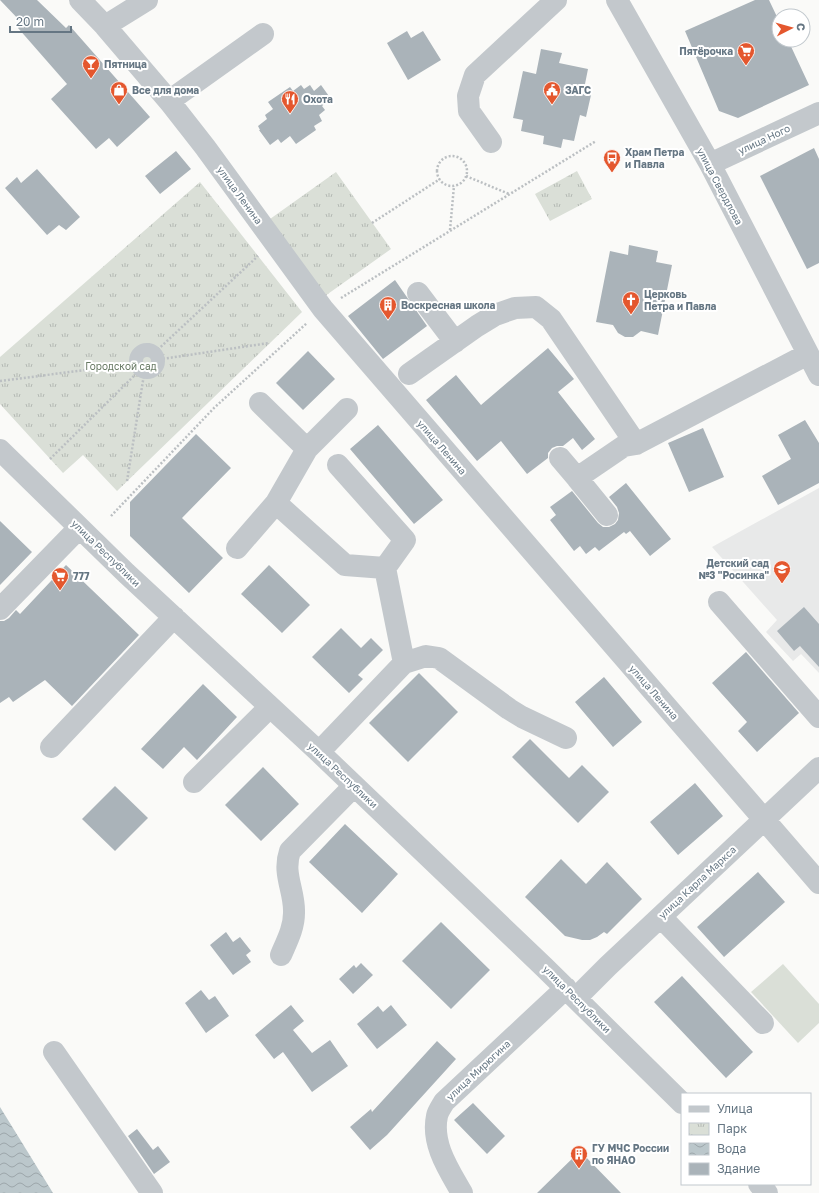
<svg xmlns="http://www.w3.org/2000/svg" width="819" height="1193" font-family="'Golos Text',sans-serif">
  <defs>
    <pattern id="park-tufts" width="24" height="20" patternUnits="userSpaceOnUse"><rect width="24" height="20" fill="#dadfd7"/><path d="M3 7l-1-3M5 7V3M7 7l1-3M15 17l-1-3M17 17v-4M19 17l1-3" fill="none" stroke="#b4b9b4"/></pattern>
    <pattern id="water-waves" width="16" height="10" patternUnits="userSpaceOnUse"><rect width="16" height="10" fill="#bbc7cb"/><path d="M0 5q4-4 8 0t8 0" fill="none" stroke="#9ca6aa"/></pattern>
  </defs>
  <rect width="100%" height="100%" fill="#fafaf8"/>
  <path fill="#e8e9e9" d="M819,488V673L801,654L793,661L766,632L777,620L712,547Z"/>
  <path fill="url(#park-tufts)" d="M577,171L592,199L550,221L535,194Z
    M336,172L391,249L325,296L270,219Z
    M200,182L302,312L117,491L83,455L63,473L0,404V357Z"/>
  <path fill="#dadfd7" d="M783,964L819,1004V1023L798,1043L751,992Z"/>
  <path fill="url(#water-waves)" d="M0,1107L53,1193H0Z"/>
  <path fill="#aab3b9" d="M0,0H37L66,28L69,25L150,117L117,147L109,138L96,149L51,99L67,84L18,28L22,23Z
    M755,0H769L779,21V40H788L809,85L738,118L719,111L685,31Z
    M407,31L411,38L423,31L441,60L408,80L387,43Z
    M541,49L562,53L559,63L588,69L583,94L591,95L586,117L580,115L574,141L563,139L561,148L543,144L544,136L521,131L523,120L513,118L523,71L536,74Z
    M301,85L304,89L310,85L314,91L321,85L331,99L322,106L325,110L319,115L322,121L314,126L316,130L296,144L290,136L281,143L278,139L270,145L259,130H260L258,126L267,119L265,115L273,109L268,102L290,87L293,91Z
    M814,148L819,159V263L807,269L760,176Z
    M176,151L191,169L160,194L145,176Z
    M37,169L80,217L66,230L59,225L47,235L5,188L17,177L21,183Z
    M629,245L658,251L656,262L672,265L658,335L641,331L633,337H625L618,333L613,325L596,322L610,251L628,255Z
    M395,280L427,326L383,359L348,316Z
    M548,348L574,379L558,392L595,439L582,450L573,438L563,446H557L552,448L548,453V458L527,474L501,441L477,461L426,400L456,375L481,405Z
    M308,351L335,379L303,410L276,383Z
    M805,420L819,443V483L778,505L762,476L791,459L778,435Z
    M378,425L443,500L414,524L350,449Z
    M703,428L724,477L689,492L668,443Z
    M196,434L231,468L182,518L223,558L189,593L130,536V502Z
    M626,483L671,539L650,556L630,531L626,534L624,532L599,551L595,547L586,554L580,546L574,551L550,520L556,515L550,507L572,491L598,523L603,527H609L615,524L618,520L619,513L617,507L609,497Z
    M0,521L32,552L0,585Z
    M66,565L139,635L72,706L45,680L13,702L9,697L0,703V621H4L9,618L16,610L20,614Z
    M269,565L310,605L282,633L241,594Z
    M804,607L819,624V667L800,646L794,651L777,631Z
    M341,628L361,648L371,638L383,650L358,675L363,679L349,693L312,657Z
    M746,652L799,713L757,752L738,731L747,722L712,683Z
    M419,673L458,712L408,762L369,723Z
    M604,677L642,722L613,747L575,702Z
    M203,684L237,717L197,760L184,747L163,769L141,749Z
    M530,739L569,778L582,765L609,792L578,823L512,757Z
    M263,767L299,804L261,841L225,805Z
    M695,783L723,816L678,855L650,822Z
    M115,786L148,818L115,851L82,819Z
    M345,824L398,874L362,913L309,862Z
    M561,859L586,884L607,862L642,899L607,934L604,932L597,937L590,940H582L565,936L525,897Z
    M758,872L785,902L724,957L697,927Z
    M441,922L490,970L451,1009L402,961Z
    M226,932L233,942L240,937L251,951L246,955L251,962L233,975L210,945Z
    M361,963L373,975L353,994L339,979L354,965L356,968Z
    M682,976L753,1052L726,1078L654,1002Z
    M201,990L209,1000L215,996L229,1016L206,1033L185,1003Z
    M291,1005L304,1021L293,1030L312,1053L330,1040L348,1066L312,1092L283,1052L274,1059L255,1035Z
    M391,1005L407,1025L377,1049L357,1024L378,1006L383,1012Z
    M437,1041L456,1059L387,1135L370,1150L350,1127L371,1109L372,1112Z
    M473,1103L505,1136L487,1154L454,1120Z
    M137,1129L153,1150L158,1146L170,1162L154,1174L128,1136Z
    M580,1151L621,1193H537Z"/>
  <g fill="none" stroke-linecap="round" stroke-linejoin="round">
    <path stroke="#bbbfc2" stroke-width="2.5" stroke-dasharray="2 2" stroke-linecap="butt" d="M437 171a15 15 0 1 1 30 0a15 15 0 1 1-30 0Z
      M466,176L509,194
      M372,223L440,179
      M450,230L454,186
      M341,298L596,141
      M152,355L258,256
      M155,360L269,343
      M0,381L140,363
      M50,459L143,367
      M127,481L145,368
      M111,516L214,408L307,323"/>
    <path stroke="#c3c8cc" stroke-width="22" d="M80,0L105,26L169,101L205,147L323,309L819,883
      M617,0L710,164L819,375
      M105,26L147,0
      M169,101L263,34
      M491,142L469,111L468,96L475,75L556,0
      M710,164L819,113
      M418,293L455,342
      M140 361a7 7 0 1 1 14 0a7 7 0 1 1-14 0Z
      M409,374L477,326L495,315L515,308L536,307L551,319L636,444L808,354
      M260,403L307,449L276,503L345,565L385,568L404,663L319,752
      M307,449L347,409
      M0,450L126,573L319,752L545,968L682,1103
      M560,458L577,478
      M338,465L405,540L385,568
      M607,515L577,478L624,446L636,444
      M237,548L276,503
      M719,602L819,717
      M0,609L79,528
      M404,663L426,656L439,658L509,709L522,717L566,738
      M51,747L174,617
      M194,782L270,707
      M661,917L763,1023
      M281,955C287,941 294,928 294,913C295,891 282,874 290,851L354,786
      M576,998L608,966L819,768
      M54,1052L152,1193
      M759,1184L767,1193
      M462,1193C449,1170 431,1144 437,1116C438,1111 442,1106 444,1102L566,988"/>
  </g>
  <defs>
    <g id="supermarket-pin" transform="scale(0.9)"><path d="M0 17L-7.5 6A9.5 9.5 0 1 1 7.5 6Z" fill="#e4572e" stroke="#fff"/><path d="M-6-5.5h2.5l.6 2H6L4.5 2H-2.5L-4.4-4H-6ZM-1.5 3.2a1.3 1.3 0 1 0 .1 0ZM3 3.2a1.3 1.3 0 1 0 .1 0Z" fill="#fff"/></g>
    <g id="bar-pin" transform="scale(0.9)"><path d="M0 17L-7.5 6A9.5 9.5 0 1 1 7.5 6Z" fill="#e4572e" stroke="#fff"/><path d="M-6-5H6L.8 .8V4.5H3.5V6h-7V4.5H-.8V.8Z" fill="#fff"/></g>
    <g id="shop-pin" transform="scale(0.9)"><path d="M0 17L-7.5 6A9.5 9.5 0 1 1 7.5 6Z" fill="#e4572e" stroke="#fff"/><path d="M-5-2.5h2.3a2.7 3.5 0 0 1 5.4 0H5L5.5 6h-11ZM-1.5-2.5h3a1.5 2.3 0 0 0-3 0Z" fill="#fff"/></g>
    <g id="civic-pin" transform="scale(0.9)"><path d="M0 17L-7.5 6A9.5 9.5 0 1 1 7.5 6Z" fill="#e4572e" stroke="#fff"/><path d="M-.6-6.5H3V-4.5H.6V-3L4-1V1h2V6H-6V1h2V-1L-.6-3ZM-1.2 2.5V6h2.4V2.5Z" fill="#fff"/></g>
    <g id="restaurant-pin" transform="scale(0.9)"><path d="M0 17L-7.5 6A9.5 9.5 0 1 1 7.5 6Z" fill="#e4572e" stroke="#fff"/><path d="M-5-6h1v4h1v-4h1v4h1v-4h1v5L-1.5 .5V6h-2V.5L-5-1ZM5-6V6H3V1.5H1.5Q1.5-4 5-6Z" fill="#fff"/></g>
    <g id="bus-pin" transform="scale(0.9)"><path d="M0 17L-7.5 6A9.5 9.5 0 1 1 7.5 6Z" fill="#e4572e" stroke="#fff"/><path d="M-5-6H5V4H4V6H2V4H-2V6H-4V4H-5ZM-3.5-4V0h7V-4ZM-3.5 1.2v1.5H-2V1.2ZM2 1.2v1.5H3.5V1.2Z" fill="#fff"/></g>
    <g id="church-pin" transform="scale(0.9)"><path d="M0 17L-7.5 6A9.5 9.5 0 1 1 7.5 6Z" fill="#e4572e" stroke="#fff"/><path d="M-1.2-6h2.4v3.5h3.3v2.4h-3.3V6h-2.4V-.1h-3.3v-2.4h3.3Z" fill="#fff"/></g>
    <g id="building-pin" transform="scale(0.9)"><path d="M0 17L-7.5 6A9.5 9.5 0 1 1 7.5 6Z" fill="#e4572e" stroke="#fff"/><path d="M-4-6H4V6H1V3H-1V6H-4ZM-2.5-4.3h1.7v1.8h-1.7ZM.8-4.3h1.7v1.8H.8ZM-2.5-1h1.7V.8h-1.7ZM.8-1h1.7V.8H.8Z" fill="#fff"/></g>
    <g id="school-pin" transform="scale(0.9)"><path d="M0 17L-7.5 6A9.5 9.5 0 1 1 7.5 6Z" fill="#e4572e" stroke="#fff"/><path d="M0-5L7-2L0 1L-7-2ZM-4 1L0 2.5L4 1V4Q0 6-4 4Z" fill="#fff"/></g>
  </defs>
  <g fill-rule="evenodd">
    <use href="#supermarket-pin" x="746" y="51"/>
    <use href="#bar-pin" x="91" y="64"/>
    <use href="#shop-pin" x="119" y="90"/>
    <use href="#civic-pin" x="552" y="90"/>
    <use href="#restaurant-pin" x="290" y="99"/>
    <use href="#bus-pin" x="612" y="158"/>
    <use href="#church-pin" x="631" y="300"/>
    <use href="#building-pin" x="388" y="305"/>
    <use href="#school-pin" x="782" y="569"/>
    <use href="#supermarket-pin" x="60" y="576"/>
    <use href="#building-pin" x="579" y="1154"/>
  </g>
  <g text-anchor="middle" stroke-width="4" stroke-linejoin="round" paint-order="stroke">
    <g font-size="10" font-weight="bold" fill="#657683" stroke="#fff" text-anchor="start">
      <text x="733" y="55" text-anchor="end">Пятёрочка</text>
      <text x="104" y="68">Пятница</text>
      <text x="132" y="94">Все для дома</text>
      <text x="565" y="94">ЗАГС</text>
      <text x="303" y="103">Охота</text>
      <text x="625" y="156">Храм Петра<tspan x="625" dy="12">и Павла</tspan></text>
      <text x="644" y="298">Церковь<tspan x="644" dy="12">Петра и Павла</tspan></text>
      <text x="401" y="309">Воскресная школа</text>
      <text x="769" y="567" text-anchor="end">Детский сад<tspan x="769" dy="12">№3 "Росинка"</tspan></text>
      <text x="73" y="580">777</text>
      <text x="592" y="1152">ГУ МЧС России<tspan x="592" dy="12">по ЯНАО</tspan></text>
    </g>
    <g font-size="10" fill="#657683" stroke="#fff">
      <text transform="translate(764 139) rotate(-25)" y="4">улица Ного</text>
      <text transform="translate(720 186) rotate(62)" y="4">улица Свердлова</text>
      <text transform="translate(240 195) rotate(54)" y="4">улица Ленина</text>
      <text transform="translate(442 447) rotate(49)" y="4">улица Ленина</text>
      <text transform="translate(106 553) rotate(44)" y="4">улица Республики</text>
      <text transform="translate(654 692) rotate(49)" y="4">улица Ленина</text>
      <text transform="translate(343 775) rotate(43)" y="4">улица Республики</text>
      <text transform="translate(697 882) rotate(-43)" y="4">улица Карла Маркса</text>
      <text transform="translate(577 999) rotate(45)" y="4">улица Республики</text>
      <text transform="translate(478 1070) rotate(-43)" y="4">улица Мирюгина</text>
    </g>
    <g font-size="10" fill="#687a64" stroke="#fff">
      <text x="121" y="370">Городской сад</text>
    </g>
  </g>
  <rect x="681" y="1093" width="130" height="92" fill="#ffffff" stroke="#c1c8cd"/>
  <rect x="689" y="1106" width="20" height="6" fill="#c3c8cc" stroke="#c1c8cd"/>
  <text x="717" y="1113" font-size="12" fill="#657683">Улица</text>
  <rect x="689" y="1123" width="20" height="12" fill="url(#park-tufts)" stroke="#c1c8cd"/>
  <text x="717" y="1133" font-size="12" fill="#657683">Парк</text>
  <rect x="689" y="1143" width="20" height="12" fill="url(#water-waves)" stroke="#c1c8cd"/>
  <text x="717" y="1153" font-size="12" fill="#657683">Вода</text>
  <rect x="689" y="1163" width="20" height="12" fill="#aab3b9" stroke="#c1c8cd"/>
  <text x="717" y="1173" font-size="12" fill="#657683">Здание</text>
  <g transform="translate(791 28) rotate(84)"><circle r="19" fill="#ffffff" stroke="#c1c8cd"/>
  <path d="M0-3L7 15L0 10L-7 15Z" fill="#e4572e"/>
  <text y="-6" font-size="11" font-weight="bold" text-anchor="middle" fill="#657683">С</text>
  </g>
  <path d="M10 26v6h61v-6" fill="none" stroke="#657683" stroke-width="2"/>
  <text x="16" y="26" font-size="12" fill="#657683" stroke="#ffffff" stroke-width="3" paint-order="stroke">20 m</text>
</svg>
